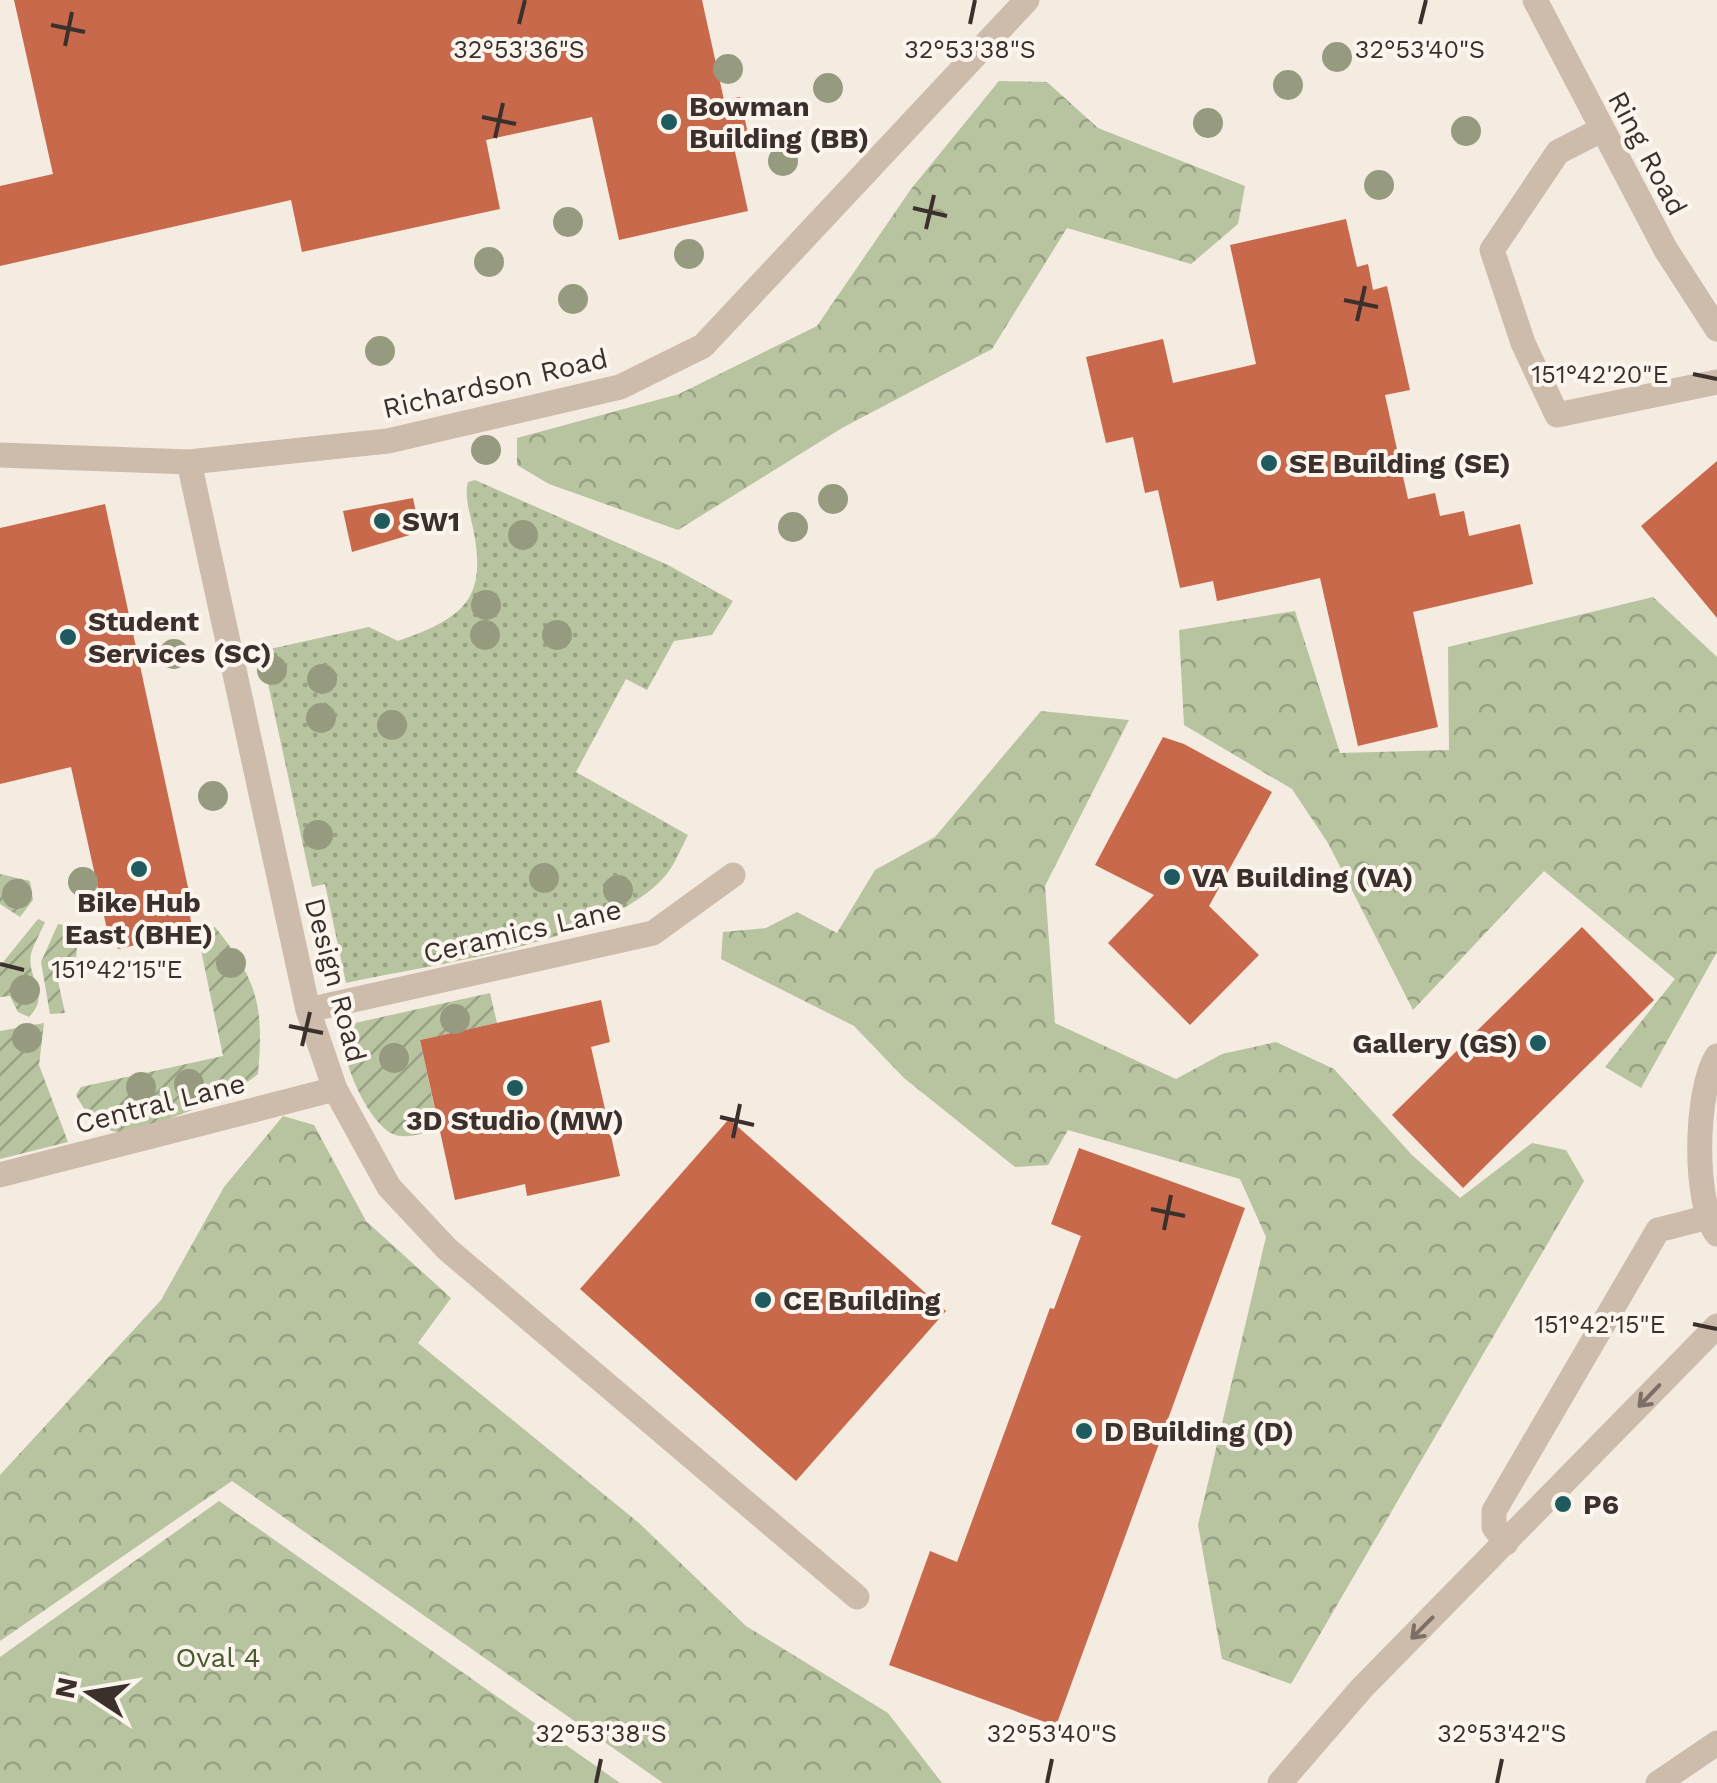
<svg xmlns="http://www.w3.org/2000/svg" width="1717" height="1783" font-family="'Work Sans',sans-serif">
  <defs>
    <pattern id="grass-dots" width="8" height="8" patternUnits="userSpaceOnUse" patternTransform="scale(2.5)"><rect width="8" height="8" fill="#b8c4a0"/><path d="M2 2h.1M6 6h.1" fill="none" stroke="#97a083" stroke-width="1.8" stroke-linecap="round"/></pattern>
    <pattern id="forest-crowns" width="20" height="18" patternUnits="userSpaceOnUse" patternTransform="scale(2.5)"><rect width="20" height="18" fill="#b8c4a0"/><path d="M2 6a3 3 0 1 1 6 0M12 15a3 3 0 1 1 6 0" fill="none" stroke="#97a083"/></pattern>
    <pattern id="garden-furrows" width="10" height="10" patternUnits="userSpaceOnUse" patternTransform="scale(2.5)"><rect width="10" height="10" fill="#b8c4a0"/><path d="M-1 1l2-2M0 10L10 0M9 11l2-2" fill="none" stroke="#97a083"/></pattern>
  </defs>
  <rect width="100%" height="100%" fill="#f4ebe1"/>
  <path fill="url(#grass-dots)" d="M475,480L668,565L733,601L712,635L674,641L647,690L626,679L576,772L688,835C681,848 675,864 666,875C609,943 431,964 346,983L325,884L312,887L261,651L369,627L398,641C463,618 488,600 473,528C470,513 464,497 468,482Z"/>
  <path fill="url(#forest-crowns)" d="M999,81L1047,82L1098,128L1245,186L1238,224L1191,264L1067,228L992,349L842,428L678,530L549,484L517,465V438L679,394L817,326L911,189Z
    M1653,597L1717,657V952L1641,1088L1605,1067L1675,979L1544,871L1413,1010L1328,843L1292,789L1184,725L1179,630L1295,611L1340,753L1449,750L1448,647Z
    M1041,711L1129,720L1045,886L1055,1023L1176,1079L1222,1054L1276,1042L1334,1069L1412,1155L1460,1198L1532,1143L1566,1150L1584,1181L1291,1684L1222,1659L1198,1525L1266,1237L1240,1179L1068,1130L1048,1165L1015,1167L904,1078L854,1026L721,959L723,932L766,928L797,912L837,933L875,870L935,837Z
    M283,1116L314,1125L366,1221L451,1298L418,1343L639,1523L746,1626L888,1713L942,1783H663L232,1481L0,1641V1475L161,1300L224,1187Z
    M219,1501L620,1783H0V1657Z"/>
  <path fill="url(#garden-furrows)" d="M0,874L30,881L33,900L20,917L0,904Z
    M38,919L45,922C41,932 34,943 31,954C26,978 52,994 29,1017L18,1012L10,996L0,997V966Z
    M58,924L64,925L66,939L77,948L76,958L54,963L65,1013L50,1014L41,962Z
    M215,927C258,980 264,1007 258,1074C238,1092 149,1131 122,1132C98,1132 86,1113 76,1095L81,1087L223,1056L197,931Z
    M490,993L497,1023L420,1040L439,1129C426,1132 407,1140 393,1134C367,1122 335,1051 346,1025Z
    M44,1023L39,1065L68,1142L0,1159V1031Z"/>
  <path fill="#c8694b" d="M14,0H702L724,100L740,97L750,143L734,147L748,211L619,240L592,117L486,140L500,209L302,252L291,200L0,266V186L53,174Z
    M1346,219L1357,267L1368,264L1373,290L1387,286L1410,390L1385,395L1408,499L1435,493L1440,516L1464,511L1469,536L1520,524L1533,584L1413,612L1438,727L1358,746L1320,578L1217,601L1213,581L1180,588L1158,490L1145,493L1133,437L1106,443L1086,357L1163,339L1173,383L1256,364L1230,245Z
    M1717,461V618L1641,526Z
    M413,498L420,532L352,552L343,511Z
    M105,504L194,915L190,916L193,932L118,949L114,933L108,934L71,767L0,784V528Z
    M1163,737L1184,744L1272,792L1209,906L1259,955L1190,1025L1108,943L1154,895L1095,865Z
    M1582,927L1654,1000L1463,1188L1392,1115Z
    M601,1000L610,1042L591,1047L620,1176L527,1196L525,1184L455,1200L420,1040Z
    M729,1119L946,1311L796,1481L580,1289Z
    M1079,1148L1245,1208L1056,1726L889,1665L930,1551L957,1562L1050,1308L1054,1309L1081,1236L1051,1224Z"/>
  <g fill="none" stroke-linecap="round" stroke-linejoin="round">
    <path stroke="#cdbbac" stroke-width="25" d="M1601,130L1558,152L1492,250L1523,343L1557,415L1717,382
      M0,455L189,462L292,451L388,441L620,387L703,346L1027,0
      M189,462L308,1010L335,1089L389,1187L447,1249L857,1597
      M308,1010L653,933L733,875
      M1717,1056C1695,1090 1693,1203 1717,1234
      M0,1175L335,1089
      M1506,1543L1494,1527V1511L1658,1230L1705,1218
      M1280,1783L1361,1689L1717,1326"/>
    <path stroke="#cdbbac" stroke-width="25" d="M1535,0L1666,250L1717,329
      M1658,1783L1717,1743"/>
  </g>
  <g fill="#969b7f">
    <circle cx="1337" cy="57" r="15"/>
    <circle cx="728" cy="69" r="15"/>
    <circle cx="1288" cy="85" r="15"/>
    <circle cx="828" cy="88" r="15"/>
    <circle cx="1208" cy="123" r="15"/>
    <circle cx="1466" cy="131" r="15"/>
    <circle cx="783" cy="161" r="15"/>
    <circle cx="1379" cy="185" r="15"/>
    <circle cx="568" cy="222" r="15"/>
    <circle cx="689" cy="254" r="15"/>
    <circle cx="489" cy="262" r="15"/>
    <circle cx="573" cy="299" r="15"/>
    <circle cx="380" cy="351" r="15"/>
    <circle cx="486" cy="450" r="15"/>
    <circle cx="833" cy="499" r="15"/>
    <circle cx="793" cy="527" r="15"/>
    <circle cx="523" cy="535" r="15"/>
    <circle cx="486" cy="605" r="15"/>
    <circle cx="485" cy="635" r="15"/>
    <circle cx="557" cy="635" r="15"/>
    <circle cx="174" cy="654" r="15"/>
    <circle cx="272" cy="670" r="15"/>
    <circle cx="322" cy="679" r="15"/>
    <circle cx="321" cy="718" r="15"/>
    <circle cx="392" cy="725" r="15"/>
    <circle cx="213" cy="796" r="15"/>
    <circle cx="318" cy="835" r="15"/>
    <circle cx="544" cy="878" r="15"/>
    <circle cx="83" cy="882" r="15"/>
    <circle cx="618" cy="890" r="15"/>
    <circle cx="17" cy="894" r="15"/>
    <circle cx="231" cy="963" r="15"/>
    <circle cx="25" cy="990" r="15"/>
    <circle cx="455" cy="1019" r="15"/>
    <circle cx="27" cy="1038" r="15"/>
    <circle cx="394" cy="1058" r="15"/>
    <circle cx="189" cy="1084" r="15"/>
    <circle cx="141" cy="1087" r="15"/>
  </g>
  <defs><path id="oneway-shaft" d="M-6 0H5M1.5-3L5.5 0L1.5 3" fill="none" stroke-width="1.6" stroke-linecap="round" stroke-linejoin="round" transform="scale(2.5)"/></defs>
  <g stroke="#7d6f65">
    <use href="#oneway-shaft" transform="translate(1649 1396) rotate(134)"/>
    <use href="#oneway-shaft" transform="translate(1422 1628) rotate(135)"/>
  </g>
  <path fill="none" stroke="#3b302b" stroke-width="4" d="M519,24L525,0M970,24L975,0M1420,24L1426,0M51,25L85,32M65,46L72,12M482,117L516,124M495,138L503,103M913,208L947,216M926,229L934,195M1344,300L1378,307M1357,321L1365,286M1693,374L1717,379M0,964L24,970M289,1026L323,1033M302,1046L310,1012M720,1117L754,1125M733,1138L740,1104M1151,1209L1185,1216M1164,1230L1171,1195M1693,1324L1717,1329M596,1783L601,1759M1047,1783L1052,1759M1497,1783L1502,1759"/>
  <g fill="#1f5a5e" stroke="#fbf5ee" stroke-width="4">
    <circle cx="669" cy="122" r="10"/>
    <circle cx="1269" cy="463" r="10"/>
    <circle cx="382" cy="521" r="10"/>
    <circle cx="68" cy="637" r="10"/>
    <circle cx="139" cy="869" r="10"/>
    <circle cx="1172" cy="877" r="10"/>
    <circle cx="1538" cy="1043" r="10"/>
    <circle cx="515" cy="1088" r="10"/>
    <circle cx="763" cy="1300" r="10"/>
    <circle cx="1084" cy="1431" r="10"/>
    <circle cx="1563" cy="1504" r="10"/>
  </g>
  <g text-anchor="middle" stroke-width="8" stroke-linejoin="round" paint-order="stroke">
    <g font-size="28" font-weight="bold" fill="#3b302b" stroke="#fbf5ee" text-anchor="start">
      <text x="689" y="116">Bowman<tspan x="689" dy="32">Building (BB)</tspan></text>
      <text x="1289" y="473">SE Building (SE)</text>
      <text x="402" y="531">SW1</text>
      <text x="88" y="631">Student<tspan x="88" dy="32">Services (SC)</tspan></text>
      <text x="1192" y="887">VA Building (VA)</text>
      <text x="139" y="912" text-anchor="middle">Bike Hub<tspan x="139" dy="32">East (BHE)</tspan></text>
      <text x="1518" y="1053" text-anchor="end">Gallery (GS)</text>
      <text x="515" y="1130" text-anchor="middle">3D Studio (MW)</text>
      <text x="783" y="1310">CE Building</text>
      <text x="1104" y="1441">D Building (D)</text>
      <text x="1583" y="1514">P6</text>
    </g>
    <g font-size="28" fill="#3b302b" stroke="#fbf5ee">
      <text transform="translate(1648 153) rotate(62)" y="10">Ring Road</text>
      <text transform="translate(495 383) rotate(-13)" y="10">Richardson Road</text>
      <text transform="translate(522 931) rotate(-13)" y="10">Ceramics Lane</text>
      <text transform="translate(336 980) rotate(75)" y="10">Design Road</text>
      <text transform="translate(160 1103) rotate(-14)" y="10">Central Lane</text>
    </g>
    <g font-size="28" fill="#4a5a2e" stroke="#fbf5ee">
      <text x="218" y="1667">Oval 4</text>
    </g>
  </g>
  <g font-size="25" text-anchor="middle" fill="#3b302b" stroke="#fbf5ee" stroke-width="8" stroke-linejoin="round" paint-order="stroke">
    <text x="519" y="58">32°53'36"S</text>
    <text x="970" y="58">32°53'38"S</text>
    <text x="1420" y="58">32°53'40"S</text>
    <text x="1600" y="383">151°42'20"E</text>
    <text x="117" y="978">151°42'15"E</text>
    <text x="1600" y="1333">151°42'15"E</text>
    <text x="601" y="1742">32°53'38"S</text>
    <text x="1052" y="1742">32°53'40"S</text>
    <text x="1502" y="1742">32°53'42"S</text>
  </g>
  <g transform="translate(90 1693) rotate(282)" stroke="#fbf5ee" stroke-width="8" paint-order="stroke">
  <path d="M0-8L18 38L0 25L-18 38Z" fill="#3b302b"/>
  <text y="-15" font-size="28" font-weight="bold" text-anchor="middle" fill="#3b302b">N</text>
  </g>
</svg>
